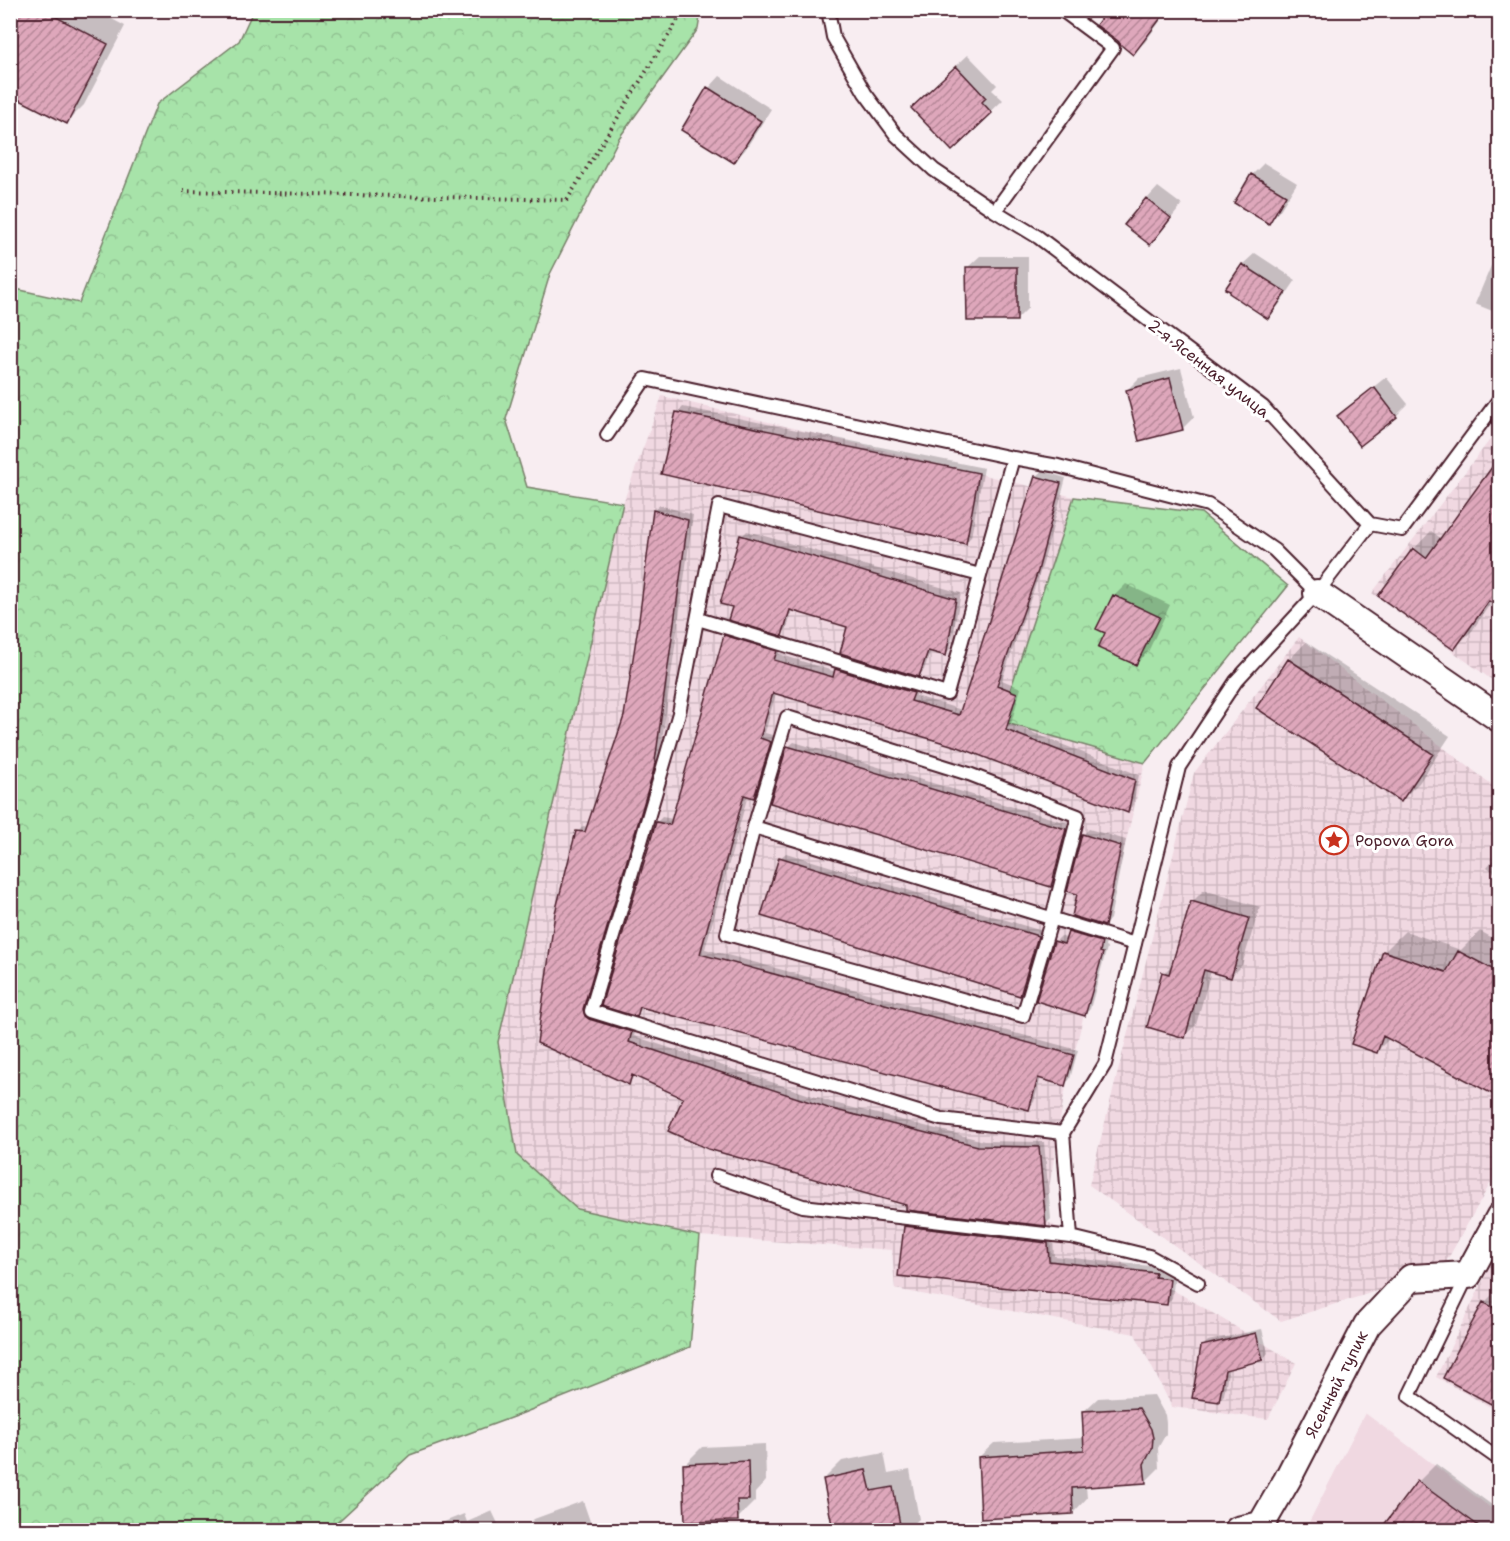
<svg xmlns="http://www.w3.org/2000/svg" width="1510" height="1541" font-family="'Shantell Sans',sans-serif">
  <defs>
    <pattern id="industrial-grid" width="8" height="8" patternUnits="userSpaceOnUse" patternTransform="scale(1.5)"><rect width="8" height="8" fill="#f0d8e1"/><path d="M0 4h8M4 0v8" fill="none" stroke="#cfb9c1"/></pattern>
    <pattern id="forest-crowns" width="20" height="18" patternUnits="userSpaceOnUse" patternTransform="scale(1.5)"><rect width="20" height="18" fill="#a7e3a9"/><path d="M2 6a3 3 0 1 1 6 0M12 15a3 3 0 1 1 6 0" fill="none" stroke="#91c292"/></pattern>
    <pattern id="building-hatch" width="6" height="6" patternUnits="userSpaceOnUse" patternTransform="scale(1.5)"><rect width="6" height="6" fill="#dea7bb"/><path d="M-1 1l2-2M0 6l6-6M5 7l2-2" fill="none" stroke="#b68798"/></pattern>
  </defs>
  <rect width="100%" height="100%" fill="#f8edf1"/>
  <filter id="ink" filterUnits="userSpaceOnUse"><feTurbulence type="fractalNoise" baseFrequency=".0167" numOctaves="2"/><feDisplacementMap in="SourceGraphic" scale="12" xChannelSelector="R" yChannelSelector="G"/><feConvolveMatrix kernelMatrix="1 2 1 2 8 2 1 2 1" color-interpolation-filters="sRGB"/></filter>
  <g filter="url(#ink)">
    <path fill="#f0d8e1" d="M1365,1413L1499,1514V1530H1305Z"/>
    <path fill="url(#industrial-grid)" d="M662,396L1074,497L1000,720L1145,763L1064,1096L1044,1220L1189,1299L1296,1363L1268,1419L1172,1407L1135,1334L895,1289L892,1250L700,1236L577,1209L517,1154L498,1042L623,503Z
      M1499,428V685L1372,593Z
      M1299,637L1499,790V1168L1441,1271L1281,1321L1089,1185L1194,773Z
      M1499,1248V1412L1436,1377Z"/>
    <path fill="url(#forest-crowns)" stroke="#78816a" stroke-width="1.5" d="M253,11H701L698,29L619,138L550,274L506,419L527,487L623,503L498,1042L517,1155L577,1209L700,1236L690,1347L513,1417L410,1455L329,1530H11V288L79,303L157,104L239,41Z
      M1074,497L1201,513L1288,586L1145,763L1000,721Z"/>
    <path fill="#0003" d="M21,10H95L125,26L84,105L67,122Z
      M1109,10H1168L1145,42L1133,53Z
      M968,55L997,85L992,90L1003,100L952,149L924,96Z
      M720,76L771,109L745,150L734,161L709,88Z
      M1264,163L1297,183L1280,210L1269,222L1252,175Z
      M1158,187L1182,205L1161,231L1150,243L1147,199Z
      M1255,253L1296,280L1279,305L1268,317L1227,288L1243,264Z
      M980,256H1028V308L1016,320L968,267Z
      M1500,257V314L1475,304L1491,266Z
      M1181,368L1194,417L1182,429L1127,390L1139,378Z
      M1386,377L1408,404L1396,416H1339L1351,405Z
      M683,407L984,468L971,537L966,542L677,413Z
      M1042,471L1066,478L1043,564L1002,680L1021,688L1011,724L1139,775L1133,805L1128,811L958,746L776,693L765,733L776,736L759,791L754,797L748,795L705,949L1078,1050L1070,1079L1065,1084L1041,1077L1034,1102L1028,1108L643,1007L636,1015L657,822L662,817L673,819L725,636L731,631L781,646L779,654L836,672L842,664L918,687L916,696L962,710L1036,476Z
      M660,505L693,515L659,763L588,1002L637,1027L634,1036L834,1103L984,1141L1044,1142L1051,1219L1046,1224L908,1204L685,1097L635,1075L629,1083L538,1042L578,832L583,826L589,827L625,716L641,621L654,510Z
      M747,531L961,593L950,649L945,654L931,650L924,670L919,675L849,626L793,609L787,628L781,634L734,606L742,536Z
      M1431,531L1442,539L1492,601L1472,631L1454,648L1414,549Z
      M1126,584L1170,605L1148,652L1136,664L1107,633L1114,596Z
      M1306,642L1450,736L1419,783L1401,800L1289,660Z
      M794,742L1071,824L1057,879L1051,885L788,747Z
      M1089,829L1126,840L1110,919L1105,925L1079,893L1083,835Z
      M1500,851V877L1487,867Z
      M786,853L1042,931L1025,989L1020,994L780,858Z
      M1204,890L1260,907L1242,965L1230,977L1211,971L1196,1025L1184,1036L1164,973L1175,962L1192,902Z
      M1074,927L1107,937L1105,947L1107,948L1090,1009L1085,1014L1055,942L1061,936L1067,939L1069,933Z
      M1405,931L1461,950L1480,931L1500,942V1096L1390,1038L1377,1051L1384,952Z
      M911,1221L1053,1238L1054,1256L1160,1267V1272L1175,1274L1172,1298L1167,1304L905,1227Z
      M1500,1287V1394L1491,1402L1484,1303Z
      M1262,1329L1268,1353L1263,1359L1229,1367L1224,1395L1219,1401L1202,1347L1208,1341Z
      M1154,1395L1165,1415L1166,1423V1434L1158,1448L1159,1468L1145,1482L1086,1486L1087,1498L1073,1513L979,1457L994,1443L1085,1438L1083,1412L1098,1398Z
      M765,1444L766,1481L755,1493V1501L737,1519L685,1464L702,1447Z
      M884,1453L888,1474L910,1470L919,1519L907,1530H834L824,1479L842,1461Z
      M1436,1464L1500,1511V1530H1395L1386,1524L1418,1482Z
      M583,1501L593,1530H523L534,1519Z
      M492,1511L501,1530H424L464,1514L467,1522Z"/>
    <path fill="url(#building-hatch)" stroke="#4a1f2b" stroke-width="1.5" d="M19,10H43L108,44L67,124L10,95V27Z
      M1107,10H1167L1133,55L1121,45L1118,41L1096,25Z
      M956,66L986,98L982,102L992,113L952,151L911,108Z
      M707,87L761,121L734,163L681,130Z
      M1251,174L1286,195L1269,224L1234,203Z
      M1146,198L1171,218L1150,245L1124,225Z
      M1242,264L1286,292L1268,319L1229,293L1230,291L1225,289Z
      M966,267H1017V321H967Z
      M1170,378L1183,430L1139,441L1126,390Z
      M1374,387L1397,417L1360,446L1337,416Z
      M676,412L979,473L966,544L661,474Z
      M1500,456V609L1489,601L1454,650L1378,596L1413,548L1426,558Z
      M1035,476L1061,483L1038,571L997,685L1017,693L1006,730L1135,780L1128,813L958,747L773,693L760,738L771,742L754,798L744,795L700,954L1074,1055L1065,1086L1038,1078L1029,1110L640,1007L637,1017L601,1006L656,822L670,825L724,635L777,651L774,660L833,677L835,669L914,693L911,701L959,715Z
      M653,510L688,520L654,769L583,1009L585,1016L589,1019L632,1032L629,1042L828,1108L978,1146L1039,1147L1046,1226L906,1210V1205L708,1149L668,1131L683,1098L632,1075L629,1085L537,1043L555,913L576,831L585,832L624,716L639,620Z
      M740,535L956,599L946,656L928,651L919,677L840,653L847,627L790,610L782,636L728,620L732,607L720,604Z
      M1113,595L1160,617L1136,665L1098,648L1105,633L1096,629Z
      M1288,659L1433,754L1401,802L1256,708Z
      M787,746L1066,829L1051,887L770,803Z
      M1082,834L1121,846L1105,926L1072,916L1077,894L1067,891Z
      M779,857L1038,936L1020,996L761,916Z
      M1191,901L1249,918L1231,978L1204,970L1185,1038L1147,1027L1162,972L1169,974Z
      M1068,932L1102,942L1100,952L1103,953L1085,1016L1036,1001L1054,941L1064,944Z
      M1383,951L1446,972L1458,951L1500,973V1098L1383,1036L1377,1053L1351,1044Z
      M904,1226L1048,1243L1049,1261L1156,1273L1155,1277L1170,1279L1167,1305L898,1276Z
      M1483,1302L1500,1311V1388L1491,1404L1443,1378Z
      M1256,1333L1263,1360L1225,1370L1219,1402L1192,1398L1201,1346Z
      M1139,1408L1151,1429L1153,1438L1152,1449L1144,1464L1146,1483L1072,1488L1073,1514L981,1519L978,1457L1084,1450L1082,1411Z
      M748,1461L749,1500H737L738,1521L685,1522L683,1464Z
      M866,1470L871,1491L893,1487L901,1530H833L823,1479Z
      M1417,1481L1484,1530H1380Z"/>
    <g fill="none" stroke-linecap="round" stroke-linejoin="round">
      <g stroke="#4a1f2b" stroke-width="16">
        <path id="service" d="M828,10L833,37L865,93L896,135L934,170L995,211L1038,237L1263,407L1370,524
          M995,211L1113,48L1063,11
          M607,435L645,379L1013,458L1058,466L1208,505L1274,550L1317,593
          M1370,524L1402,530L1500,398
          M980,575L719,506L679,713L591,1011L941,1119L1063,1133
          M698,619L947,694L1013,458
          M787,717L969,774L1078,816L1052,918L1023,1016L727,934L754,827Z
          M754,827L1135,944
          M716,1176L803,1206L1071,1237L1149,1256L1198,1283
          M1071,1237L1063,1133L1105,1064L1179,767L1236,681L1317,593L1370,524
          M1468,1275L1409,1396L1500,1460"/>
      </g>
      <g stroke="#4a1f2b" stroke-width="30">
        <path id="minor" d="M1317,593L1500,719
          M1238,1530L1261,1525L1287,1480L1367,1325L1411,1278L1468,1275L1500,1216"/>
      </g>
      <path stroke="#4a1f2b" stroke-width="4" stroke-dasharray="1.5 4.5" stroke-linecap="butt" d="M183,191L567,200L684,10"/>
      <use href="#service" stroke="#fff" stroke-width="12"/>
      <use href="#minor" stroke="#fff" stroke-width="26"/>
    </g>
  </g>
  <defs>
    <g id="sight-ring" transform="scale(1.5)"><circle r="9.5" fill="#fff" stroke="#c8321e" stroke-width="1.5"/><path d="M0-6L1.8-2.2L6-1.7L2.9 1.2L3.7 5.4L0 3.3L-3.7 5.4L-2.9 1.2L-6-1.7L-1.8-2.2Z" fill="#c8321e"/></g>
  </defs>
  <g fill-rule="evenodd">
    <use href="#sight-ring" x="1334" y="840"/>
  </g>
  <g text-anchor="middle" stroke-width="6" stroke-linejoin="round" paint-order="stroke">
    <g font-size="16" fill="#4a1f2b" stroke="#fff">
      <text transform="translate(1209 368) rotate(38)" y="6">2-я Ясенная улица</text>
      <text transform="translate(1336 1384) rotate(-63)" y="6">Ясенный тупик</text>
    </g>
    <g font-size="16" fill="#4a1f2b" stroke="#fff" text-anchor="start">
      <text x="1355" y="846">Popova Gora</text>
    </g>
  </g>
  <rect width="1510" height="1541" fill="none" stroke="#fff" stroke-width="36"/>
  <rect x="18" y="18" width="1474" height="1505" fill="none" stroke="#4a1f2b" stroke-width="2" filter="url(#ink)"/>
</svg>
